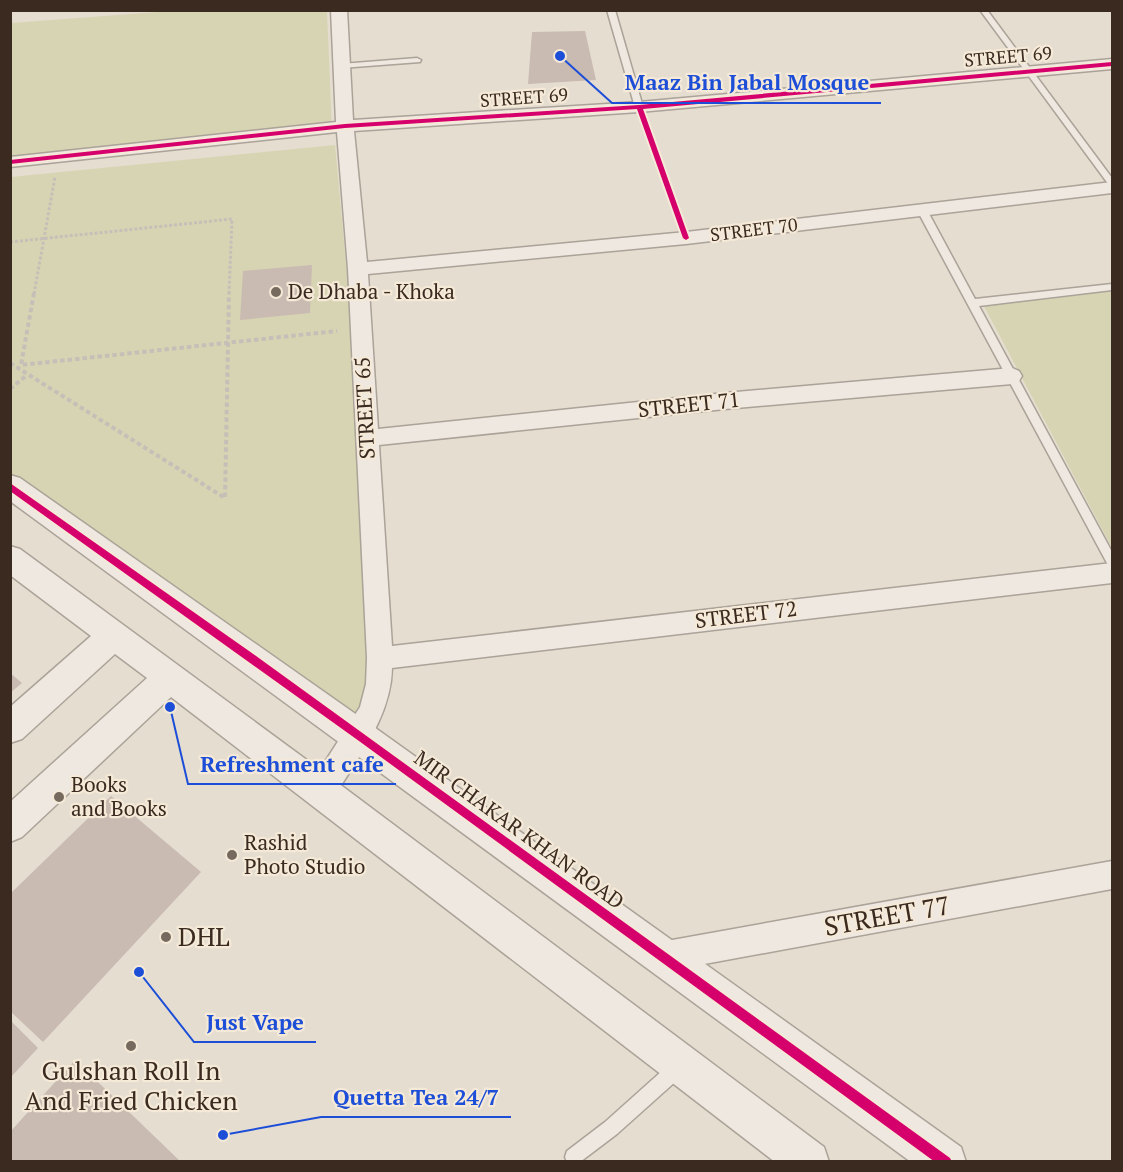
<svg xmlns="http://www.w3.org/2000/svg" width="1123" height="1172" font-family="'PT Serif',serif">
  <rect width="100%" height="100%" fill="#e5ddd0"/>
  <path fill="#d7d4b3" d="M171,11H327L332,130L11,163V23Z
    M335,145L384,673L354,723L11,477V177Z
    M1112,291V548L984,306Z"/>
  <path fill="#c9bbb1" d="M585,31L596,80L528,84L532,32Z
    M312,265L310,313L240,320L243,271Z
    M10,673L22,683L10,693Z
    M111,796L201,872L43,1042L10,1011V894Z
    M10,1020L38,1048L10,1078Z
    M75,1060L181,1162H10V1132Z"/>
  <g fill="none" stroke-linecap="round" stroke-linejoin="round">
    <g stroke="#aba298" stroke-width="3">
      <path id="service" d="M607,10H615L643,107L642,109L635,107Z
        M980,10H987L1112,178V186L1109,185Z
        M417,58L421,60L420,62L341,68L337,66L341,64Z
        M922,207L927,210L975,299L1112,284V290L979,306L1112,552V567L1108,565L917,210Z
        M678,1060L684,1062L686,1068L684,1074L617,1134L580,1162H567L565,1157L567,1151L605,1122L672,1062Z"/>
    </g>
    <g stroke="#aba298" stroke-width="3">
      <path id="minor" d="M331,10H347L353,120L639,102L1112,59V69L639,112L354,131L367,262L686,232L1112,182V193L686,244L368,274L378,429L725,393L1012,368L1019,371L1022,376L1019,381L1012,384L725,409L379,445L392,646L1112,563V583L392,668C391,718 357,758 332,800L322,804L312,800L308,791L312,782L360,707L366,684L367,658L348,269L337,132L10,167V157L336,122Z
        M1112,861V889L661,972L651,967L646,957L651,947L661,942Z"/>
    </g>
    <g stroke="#aba298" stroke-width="3">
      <path id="tertiary" d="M10,475L20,478L374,727L961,1147L966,1162H911L10,501Z
        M10,546L20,549L334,780L824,1147L829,1162H775L171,697L22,837L10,842V802L147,678L115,654L22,739L10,743V707L91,636L10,575Z"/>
    </g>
    <path stroke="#c6bfb8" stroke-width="3" stroke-dasharray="3 2" stroke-linecap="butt" d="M10,242L232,219L229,294
      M34,294L55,177"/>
    <path stroke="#c6bfb8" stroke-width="4" stroke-dasharray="4.5 3" stroke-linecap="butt" d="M34,293L21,365L337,331
      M10,363L225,498L229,293
      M10,389L27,375"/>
    <use href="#service" fill="#eee8e1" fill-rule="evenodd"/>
    <use href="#minor" fill="#eee8e1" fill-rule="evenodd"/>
    <use href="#tertiary" fill="#eee8e1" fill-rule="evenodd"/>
    <g stroke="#f5e9d7" stroke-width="4">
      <path id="cycleway" d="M1112,62V66L643,109L689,238L686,240L683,238L637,109L345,128L10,164V160L345,124L639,105Z
        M10,483L249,651L950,1158L952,1162H935L359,741L10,491Z"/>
    </g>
    <use href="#cycleway" fill="#d6006c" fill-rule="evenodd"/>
  </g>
  <g fill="#76695e" stroke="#f5e9d7" stroke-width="2">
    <circle cx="276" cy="292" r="6"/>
    <circle cx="59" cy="797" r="6"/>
    <circle cx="232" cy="855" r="6"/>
    <circle cx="166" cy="937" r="6"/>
    <circle cx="131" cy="1046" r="6"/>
  </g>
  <g text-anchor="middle" stroke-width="4.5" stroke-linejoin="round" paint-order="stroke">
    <g font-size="18" fill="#3a2a20" stroke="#f5e9d7">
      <text transform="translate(1008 57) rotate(-5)" y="6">STREET 69</text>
      <text transform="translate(524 98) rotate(-4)" y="6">STREET 69</text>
      <text transform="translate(754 230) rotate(-7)" y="6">STREET 70</text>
    </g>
    <g font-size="21" fill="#3a2a20" stroke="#f5e9d7" text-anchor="start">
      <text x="288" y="299">De Dhaba - Khoka</text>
      <text x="71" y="792">Books<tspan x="71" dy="24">and Books</tspan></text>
      <text x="244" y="850">Rashid<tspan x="244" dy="24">Photo Studio</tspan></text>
    </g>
    <g font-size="21" fill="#3a2a20" stroke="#f5e9d7">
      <text transform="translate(689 405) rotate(-6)" y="7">STREET 71</text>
      <text transform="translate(365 408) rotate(-93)" y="7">STREET 65</text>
      <text transform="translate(746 615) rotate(-7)" y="7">STREET 72</text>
      <text transform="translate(519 830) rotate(36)" y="7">MIR CHAKAR KHAN ROAD</text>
    </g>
    <g font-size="26" fill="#3a2a20" stroke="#f5e9d7">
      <text transform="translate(887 916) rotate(-10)" y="9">STREET 77</text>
    </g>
    <g font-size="26" fill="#3a2a20" stroke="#f5e9d7" text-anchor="start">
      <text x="178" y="946">DHL</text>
      <text x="131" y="1080" text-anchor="middle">Gulshan Roll In<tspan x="131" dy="30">And Fried Chicken</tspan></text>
    </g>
  </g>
  <path fill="none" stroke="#1d4ed8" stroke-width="2" d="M560 56L612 103H881M170 707L188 784H396M139 972L194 1042H316M223 1135L321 1117H511"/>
  <g fill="#1d4ed8" stroke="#f5e9d7" stroke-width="2">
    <circle cx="560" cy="56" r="6"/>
    <circle cx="170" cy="707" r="6"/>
    <circle cx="139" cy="972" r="6"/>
    <circle cx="223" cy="1135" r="6"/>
  </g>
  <g font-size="22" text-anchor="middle" font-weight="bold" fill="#1d4ed8" stroke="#f5e9d7" stroke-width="4.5" stroke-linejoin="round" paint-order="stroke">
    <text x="747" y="90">Maaz Bin Jabal Mosque</text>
    <text x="292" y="772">Refreshment cafe</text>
    <text x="255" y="1030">Just Vape</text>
    <text x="416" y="1105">Quetta Tea 24/7</text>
  </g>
  <rect width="1123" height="1172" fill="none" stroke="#3a2a20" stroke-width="24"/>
</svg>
